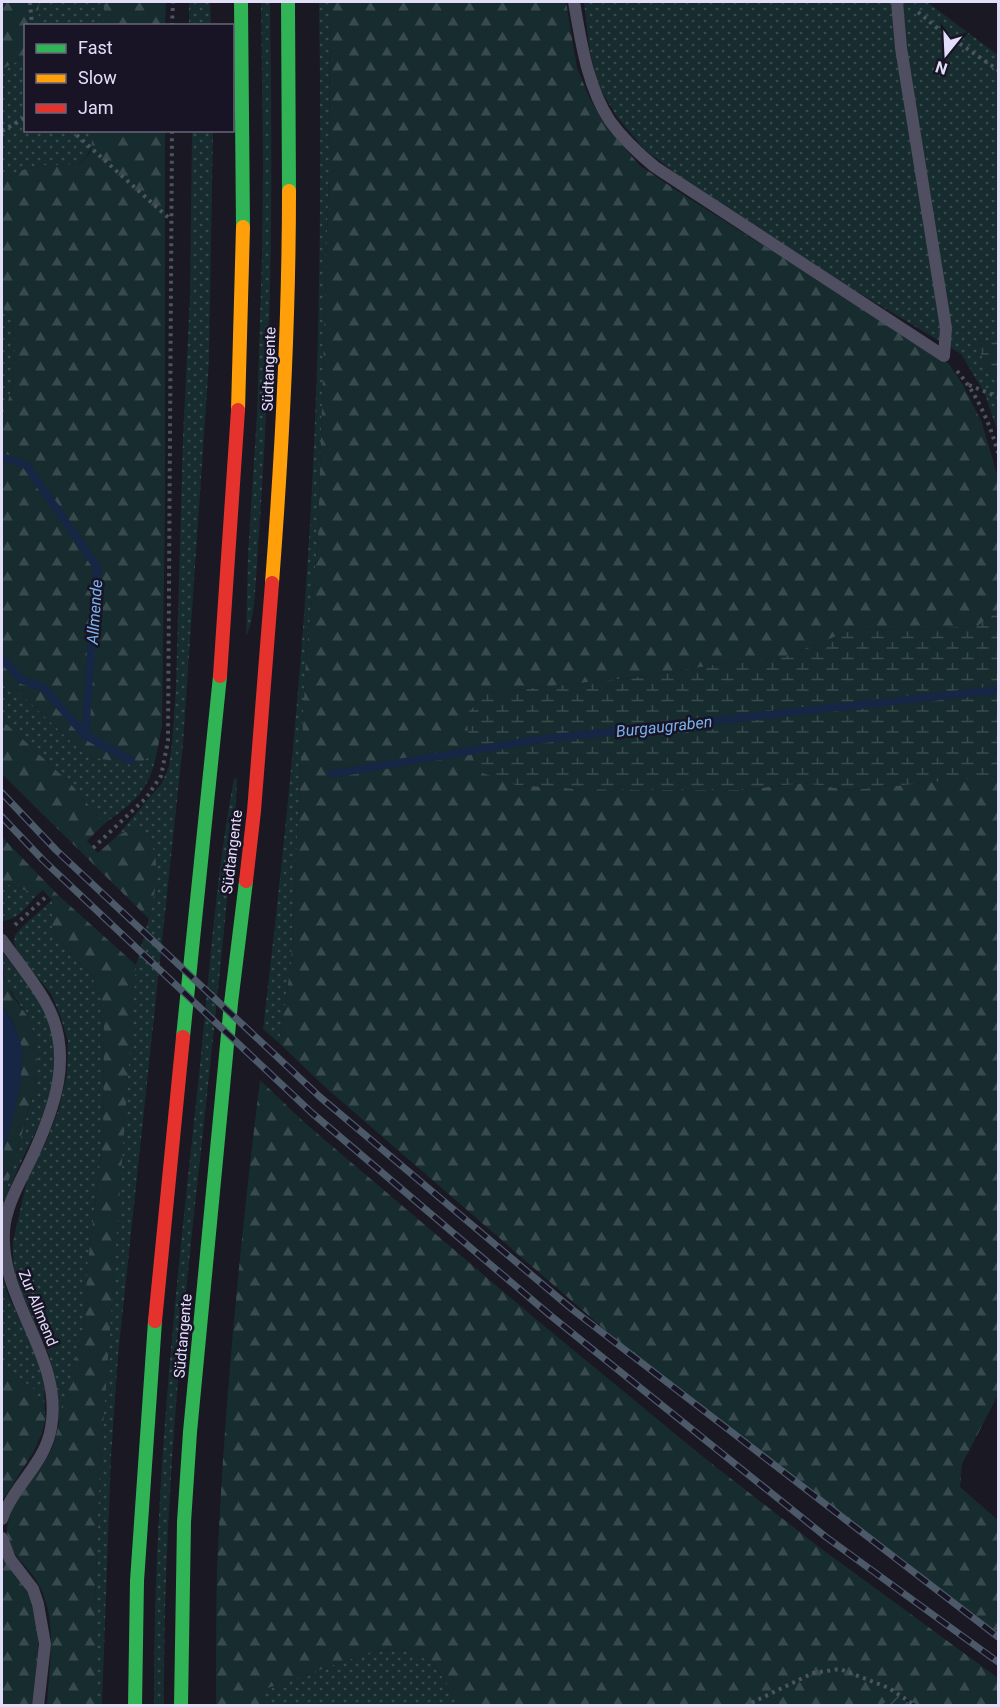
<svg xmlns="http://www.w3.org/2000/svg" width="1000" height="1707" font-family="Roboto,sans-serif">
  <defs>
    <pattern id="grass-dots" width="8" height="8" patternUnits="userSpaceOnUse" patternTransform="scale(1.5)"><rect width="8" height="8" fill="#172c2e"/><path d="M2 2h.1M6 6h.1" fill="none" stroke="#384a4d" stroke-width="1.8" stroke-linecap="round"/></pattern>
    <pattern id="forest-firs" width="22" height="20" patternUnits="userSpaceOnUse" patternTransform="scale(1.5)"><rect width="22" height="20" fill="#172c2e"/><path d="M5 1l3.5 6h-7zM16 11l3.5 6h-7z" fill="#384a4d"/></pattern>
    <pattern id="wetland-marsh" width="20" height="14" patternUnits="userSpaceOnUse" patternTransform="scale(1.5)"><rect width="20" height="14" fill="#172c2e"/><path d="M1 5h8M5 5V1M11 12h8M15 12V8" fill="none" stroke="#384a4d"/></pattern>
    <pattern id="garden-furrows" width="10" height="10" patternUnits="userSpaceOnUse" patternTransform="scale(1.5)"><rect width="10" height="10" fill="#172c2e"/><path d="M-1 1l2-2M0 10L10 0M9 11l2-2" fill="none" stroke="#384a4d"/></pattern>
  </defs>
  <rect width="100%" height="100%" fill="#1a1822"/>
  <path fill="url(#grass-dots)" d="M39,2H104V25L38,26Z
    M189,2H210L211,25H189Z
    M261,2H270C273,184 272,365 258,547C257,563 255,627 246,635L248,555L257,414L262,256L263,165Z
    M319,2H330L329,170L318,537L306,658L291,964L279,1043L263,1029C281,877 297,724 307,571C320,381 322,191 319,2Z
    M584,2H927L998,55V433L985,394L961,354L821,270L682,178L644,149L617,117L597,84L589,45Z
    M25,55L26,130L94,131C93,148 90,153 78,165C50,164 25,164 2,180V69L20,60Z
    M192,131H213L209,361L183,744L118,1356L111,1457L102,1705L95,1706V1607L99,1483L133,999L136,965L150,915L156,876L136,827L117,836L162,783L169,766L172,744L176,687L183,436L190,297Z
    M2,307L12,320L15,345L13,386L2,417Z
    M2,679L18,691L87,757L142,761L157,752C149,791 136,801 104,824L71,784L2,720Z
    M234,778L237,779C236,819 231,859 227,900C219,983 210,1067 201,1151C180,1335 163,1520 164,1705L154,1706C153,1504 174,1303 196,1103C208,995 214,885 234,778Z
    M2,883L38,894C27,906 18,920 2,921Z
    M52,900V928L55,936L92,977L104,1005L103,1139L87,1269L85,1321L59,1426L58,1395L49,1355L15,1278L13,1255V1241L28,1176L46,1142L59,1109L67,1073L68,1041L60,1015L51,994L18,953L14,943L15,935L23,926Z
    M2,952C16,970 33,987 43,1008C61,1044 55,1088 39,1124C26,1153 9,1183 2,1214V1204L35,1088C37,1073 36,1032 29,1019C13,990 2,989 2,952Z
    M2,1270C5,1295 15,1308 25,1330C32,1346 41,1365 44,1382C45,1393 44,1404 45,1415L36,1391L2,1365Z
    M404,1650L430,1661L456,1695L460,1705H272L261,1690L374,1651Z"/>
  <path fill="url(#forest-firs)" d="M2,2H39L38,25L26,26L25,55L20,60L2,69Z
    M104,2H166L165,25H104Z
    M330,2H566L577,68L589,97L604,123L639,165L676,190L756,241L922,342L949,364L963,385L982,423L998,478V610L978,626L912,630L855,629L783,657L726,663L647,676L488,693L516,785L580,789L742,790L803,783L850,790L998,776V1395L962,1464L960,1487L998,1520V1633L831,1509L633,1354L325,1087L279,1043L291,964L306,658L318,537L329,170Z
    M94,131H165V504L162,726L157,752L143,761L123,762L87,757L18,691L2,679V417L13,386L15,345L12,320L2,307V180C25,164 50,164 78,165L90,153Z
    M2,720L71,784L104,824L87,841L98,853L117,836L136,827C166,845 156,890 149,919L2,774Z
    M2,837L58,895L136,965L99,1483L95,1607V1705H47C49,1667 58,1622 40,1587C29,1564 2,1552 8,1523C14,1495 44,1471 54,1443L85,1321L87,1269L103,1140L104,1005L92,977L55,936L52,928V900L43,890L38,894L2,883Z
    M2,972L12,995L31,1021L37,1056L35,1088L2,1204C2,1189 0,1173 2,1157C2,1150 6,1143 8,1135C18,1091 34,1044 2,1006Z
    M260,1080L306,1124L531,1315L702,1456L819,1547L998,1678V1705H918L897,1695L881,1706H460L456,1695L430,1661L404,1650L374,1651L262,1690L272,1705L216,1706C216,1660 216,1615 217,1569C224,1406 240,1243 260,1080Z
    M2,1365L36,1391L46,1417L42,1433L34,1451L2,1501Z
    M2,1555L29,1595L38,1631V1651L32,1705H2Z"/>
  <path fill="url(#wetland-marsh)" d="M998,341V383L991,378L977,344Z
    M998,610V776L851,790L803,783L742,790H643L580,789L516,785L477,771L470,748L466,714L488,693L647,676L726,663L783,657L855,629L912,630L978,626Z"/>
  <path fill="url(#garden-furrows)" d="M897,1695L913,1705H881Z"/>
  <path fill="#162645" d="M2,1006C10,1016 17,1031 21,1044C27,1068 10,1131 2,1156Z"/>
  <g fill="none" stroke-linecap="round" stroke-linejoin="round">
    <path stroke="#162645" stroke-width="8" d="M2,457L26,465L97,567L85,735L131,761
      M2,659L22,680L44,688L85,735
      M332,774L535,740L998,690"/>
    <path stroke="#4b5460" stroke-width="4" stroke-dasharray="3 4.5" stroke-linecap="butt" d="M30,2L32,26
      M918,12L937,28L998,70
      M172,26L173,2
      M71,130L171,220
      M2,131L26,117
      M957,371C977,394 990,423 998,453
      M969,385L998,397
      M93,848L146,798L161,776L168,741L172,130
      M15,925L48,895
      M745,1706L813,1673L840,1669L889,1688L916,1706"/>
    <path stroke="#504e61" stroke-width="12" d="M574,2C581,41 587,86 610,121C623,139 638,153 655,167L944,356L946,328L901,48L897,2
      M2,940C17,961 34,981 46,1003C75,1055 54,1110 31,1159C20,1182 5,1207 4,1232C0,1302 64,1357 51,1428C45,1464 13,1486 2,1519
      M2,1538L10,1559L33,1589L38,1604L45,1644L38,1706"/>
    <path stroke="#30b455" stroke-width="14" d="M241,2L243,227
      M288,2L289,191
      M183,1037L220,676
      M135,1706L137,1581L155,1321
      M181,1706L184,1522L190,1432L231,1003L246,881"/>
    <path stroke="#ff9f0a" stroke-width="14" d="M238,410L243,227
      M272,583C282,452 289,322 289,191"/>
    <path stroke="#e5322d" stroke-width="14" d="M220,676L238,410
      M246,881L254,811L272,583
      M155,1321L183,1037"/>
    <g stroke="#4b5968" stroke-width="7">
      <path id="rail" d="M2,793L56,850L320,1097L573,1310L998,1637
        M2,817L43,860L312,1113L551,1316L826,1537L998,1662"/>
    </g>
    <use href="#rail" stroke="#181426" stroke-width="4.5" stroke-dasharray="14" stroke-linecap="butt"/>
  </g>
  <g text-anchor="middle" stroke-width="5" stroke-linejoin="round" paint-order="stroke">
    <g font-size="15" fill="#e2defa" stroke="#181426">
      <text transform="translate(269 369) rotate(-88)" y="5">Südtangente</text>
      <text transform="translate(232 852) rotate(-83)" y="5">Südtangente</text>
      <text transform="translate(38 1308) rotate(68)" y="5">Zur Allmend</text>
      <text transform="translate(183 1336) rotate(-85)" y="5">Südtangente</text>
    </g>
    <g font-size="16" font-style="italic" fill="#7ab2ec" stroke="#181426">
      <text transform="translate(94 612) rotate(-86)" y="6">Allmende</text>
      <text transform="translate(664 726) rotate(-6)" y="6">Burgaugraben</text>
    </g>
  </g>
  <rect width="1000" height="1707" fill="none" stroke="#e2defa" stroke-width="6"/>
  <rect x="24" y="24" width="210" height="108" fill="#181426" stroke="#69657b" stroke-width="1.5"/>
  <rect x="36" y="44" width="30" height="9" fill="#30b455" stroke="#69657b" stroke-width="1.5"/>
  <text x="78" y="54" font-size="18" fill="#e2defa">Fast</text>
  <rect x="36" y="74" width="30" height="9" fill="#ff9f0a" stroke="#69657b" stroke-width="1.5"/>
  <text x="78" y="84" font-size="18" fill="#e2defa">Slow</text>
  <rect x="36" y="104" width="30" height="9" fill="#e5322d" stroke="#69657b" stroke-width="1.5"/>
  <text x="78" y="114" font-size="18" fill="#e2defa">Jam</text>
  <g transform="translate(946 54) rotate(198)" stroke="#181426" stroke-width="4.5" paint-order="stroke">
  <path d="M0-4.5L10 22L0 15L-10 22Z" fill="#e2defa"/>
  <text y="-9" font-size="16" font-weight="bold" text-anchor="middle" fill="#e2defa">N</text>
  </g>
</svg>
